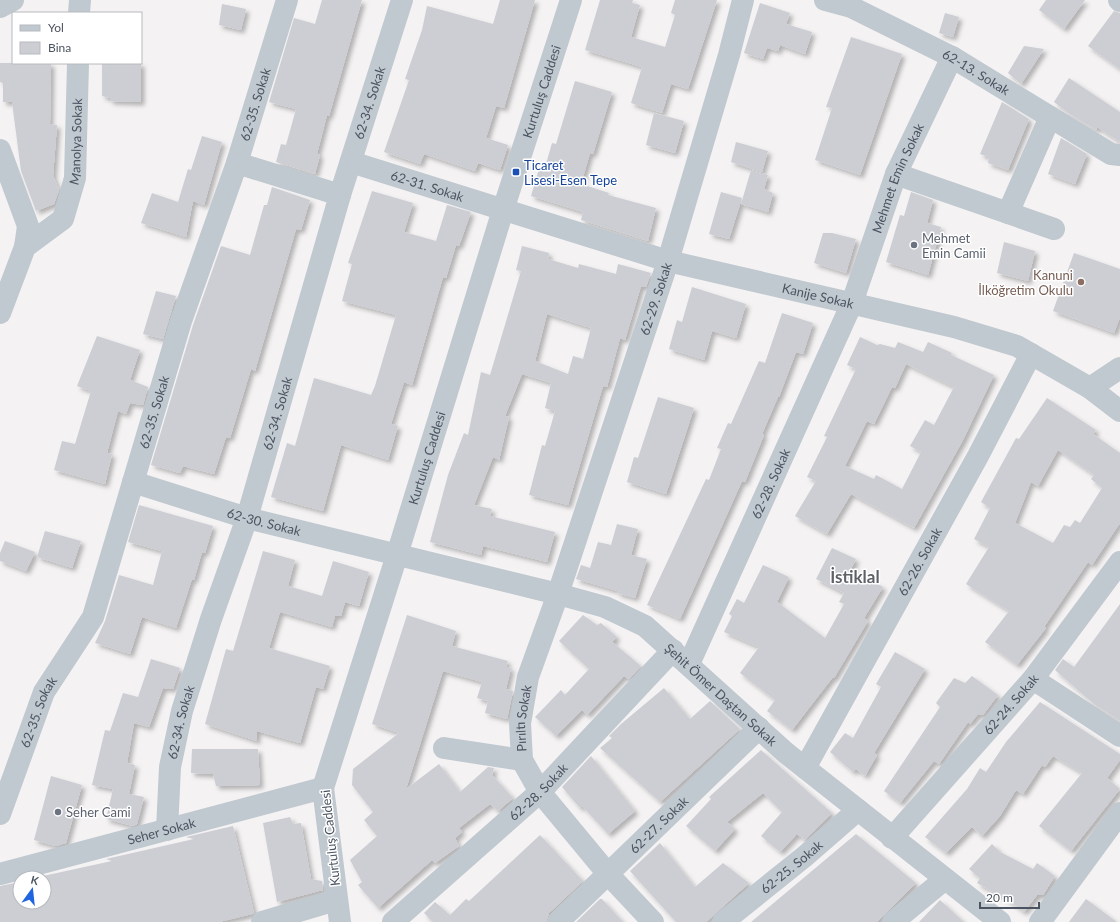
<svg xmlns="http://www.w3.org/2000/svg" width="1120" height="922" font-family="Lato,sans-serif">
  <defs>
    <filter id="shadow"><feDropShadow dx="3.5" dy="3.5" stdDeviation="2" flood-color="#0004"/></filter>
  </defs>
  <rect width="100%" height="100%" fill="#f4f2f2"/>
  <path fill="#ccced4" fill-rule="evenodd" filter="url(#shadow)" d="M322,0H362L329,116L327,115L317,154L320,155L315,174L276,162L281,144L286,145L296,109L269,102L294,18L315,24Z
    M500,0H535L504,108L496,106L486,138L508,145L500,170L478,163L475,171L424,154L420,164L384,152L409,80L405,79L422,30L427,6L493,24Z
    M600,0H633L632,3L640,5L631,37L665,47L675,15L671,13L675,0H717L688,89L671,84L662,113L631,103L642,67L585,50Z
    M1046,0H1085L1064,29L1039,10Z
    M760,3L790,13L786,24L812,32L805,54L780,45L778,51L767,48L763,59L744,53Z
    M222,4L246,9L241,30L219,25Z
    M1114,11L1120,13V69L1088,46Z
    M945,13L959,17L953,37L939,33Z
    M851,37L902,54L860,175L815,160L832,108L826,107Z
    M1024,46L1044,49L1021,84L1008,73Z
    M0,63H51L50,124L57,125L53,176L59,190L54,204L36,211L21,171L12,102H3V83L0,82Z
    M102,63H141V102L110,101V98L102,96Z
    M1069,78L1120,112V142L1097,127L1096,130L1070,114L1054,102Z
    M575,81L612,92L593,154L590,153L581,184L609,193L608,195L656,208L648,241L581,220L583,212L531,196L539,169L544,171L552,143L556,144Z
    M1002,102L1029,119L1008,170L988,163L989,157L980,154Z
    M654,113L684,121L675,153L646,145Z
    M202,136L222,142L204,205L193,201L186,237L141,223L152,193L178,202L188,169L191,170Z
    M1061,138L1087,154L1075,184L1048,174Z
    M736,142L768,151L762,172L731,162Z
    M751,170L768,175L764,189L773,193L768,212L741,204Z
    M272,187L310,200L301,230L296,229L255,371L251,369L230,438L226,437L214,474L183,466L180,473L151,465L193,325L221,246L250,255L264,205H267Z
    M372,191L413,203L404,232L436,241L447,205L471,212L459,246L456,245L446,278L443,277L412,385L404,382L391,424L398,426L388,460L341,445L323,511L271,497L287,443L295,446L314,378L371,395L375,386L396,315L342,301L352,264L348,263Z
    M721,192L742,198L729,239L709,234Z
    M911,192L933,200L927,223L941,227L928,275L886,262L900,215L904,216Z
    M823,233H832L856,239L846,273L814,263Z
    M1004,242L1035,251L1028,281L997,273Z
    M522,246L549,253L548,259L578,268L579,264L616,274L618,264L651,273L646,287L641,286L625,340L620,338L607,387L603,386L568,505L529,495L542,445L545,446L555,411L545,408L551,383L522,374L505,416L509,417L499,460L493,457L474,505L492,509L490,516L555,532L547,562L483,546L481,555L430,542L448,475L464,433L468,435L481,372L490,375L521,271L516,270ZM547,314L591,328L583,359L573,356L568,374L535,361Z
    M1074,253L1120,269V317L1114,333L1053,311Z
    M692,287L746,304L736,338L712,331L704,360L669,349L677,320L682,322Z
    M156,291L176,296L163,339L143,334Z
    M782,313L813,323L803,354L796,352L779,397H778L762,434L764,435L745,482L742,481L680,619L647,605L706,479L709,480L721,449L717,448L728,423L731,424L759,361L765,363Z
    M97,336L140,350L130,380L148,387L143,405L130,403L126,414L118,411L107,453L112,454L105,484L54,470L62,441L75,444L91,391L77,386Z
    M860,337L877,345L880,344L895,348L898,342L923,352L928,342L952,353L951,355L994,375L963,440L914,528L851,494L827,534L795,516L816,481L807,477L827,437L824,436L856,369L847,365ZM906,364L954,387L934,425L925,420L910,446L921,452L902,489L876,475L874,479L845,466L867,421L874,424L892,387L895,388Z
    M658,397L694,408L666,494L627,482L634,457L638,458Z
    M1047,398L1096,430L1093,434L1120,453V523L1092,565L1088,562L1044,627L1046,628L1017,665L985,642L1009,611L966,584L989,547L974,539L990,508L981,502L1016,438L1019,439ZM1058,450L1094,475L1091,479L1102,488L1080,523L1075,520L1070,527L1064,525L1053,543L1015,523L1031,482L1038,486Z
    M139,505L213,526L205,553L202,552L194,580L192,579L176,628L142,617L130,654L95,643L105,621L119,575L153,585L162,551L128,542Z
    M617,524L638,529L631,555L647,559L635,598L617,593L618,591L576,579L581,565L590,568L598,542L611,545Z
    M45,531L81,541L72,568L37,557Z
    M5,541L35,552L26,571L0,561V553Z
    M832,548L856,559L851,569L883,587L864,618L868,621L834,678L833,677L792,730L767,711L775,700L740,673L759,647L724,632L732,616L729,614L737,599L744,603L763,565L789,577L777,602L825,638L844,604L839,602L844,593L816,579Z
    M263,551L295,560L288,586L322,596L333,561L369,572L359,606L345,602L341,616H335L332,627L280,612L269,648L330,666L323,689L316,687L300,743L257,731V741L205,724L226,649L233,651Z
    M1120,604V721L1094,704L1055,670L1063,659L1074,667Z
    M407,615L456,631L452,646L508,661L506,667L511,668L506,689L513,691L507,719L485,713L488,701L477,698L482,682L443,671L406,789L439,764L460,792L488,767L494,768L492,775L513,798L498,811L490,804L459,828L462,832L455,838L459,846L435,863L432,860L378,908L358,885L362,882L350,860L377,836L364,820L373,812L352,785L353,769L399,733L372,724Z
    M583,615L597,625L601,623L617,637L612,642L641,666L629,679L624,676L587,715L582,710L556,736L535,717L561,690L565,695L589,669L559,641Z
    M895,652L925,669L874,753L877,755L865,776L856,769L853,772L830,752L845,733L853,738L881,687L876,684Z
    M151,659L180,668L173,689L163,688L149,727L134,723L127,763L135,765L129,794L144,797L137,824L133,826L106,819L113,789L92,785L105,730L110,731L123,693L138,697Z
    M972,676L998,695L983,715L978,714L970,724L968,722L939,764L934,761L900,803L884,791L940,707L936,703L954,678L965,683Z
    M664,688L690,719L710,701L740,729L660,802L600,748L612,738L609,736L621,724Z
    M1040,702L1120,754V760L1107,778L1120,789L1071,851L1039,826L1082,773L1053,756L1045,767L1042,765L1023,794L1016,790L1000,816L982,836L972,827L946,853L925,837L967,789L980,768L986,772L1006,742Z
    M192,749H258L260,785L216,786L213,774L191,773Z
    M761,750L832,813L805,840L797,834L780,852L761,836L782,812L763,793L727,822L735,829L715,851L686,826L711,799L709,797Z
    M591,756L635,811L608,834L582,806L580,808L562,787Z
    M51,776L82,785L66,843L56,846L34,840Z
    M290,817L293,824L301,823L311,879L322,881L323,890L277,902L263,823Z
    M233,826L254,913L252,914L219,922H0V886L20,882V902H44V878H34L112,861L106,859L194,839L186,837Z
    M856,834L916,883L877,922H751Z
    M540,835L583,881L549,913L546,922H433L424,913L435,902L450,915L466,899L469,901Z
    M660,843L695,887L723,863L749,883L706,922H676L630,871Z
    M992,844L1000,852L1033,869L1037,863L1055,876L1043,895H1037L1024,912L1009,901L977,883L980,878L969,869Z
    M600,899H602L623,922H576Z
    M1086,899L1117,922H1069Z
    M940,900L964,922H919Z"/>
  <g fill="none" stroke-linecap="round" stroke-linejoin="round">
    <g stroke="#c0c8d0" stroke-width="22">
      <path id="s1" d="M825,0L851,7L952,57L1111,154L1120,155"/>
      <path d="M1119,0L1120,1"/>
      <path d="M0,7L13,0"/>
      <path d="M79,13L80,0"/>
      <path d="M0,150L28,226L25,247"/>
      <path id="s2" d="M351,162L668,261L954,327L1017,346L1090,388L1120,411"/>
      <path d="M237,163L340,195"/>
      <path d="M896,174L1054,229"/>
      <path d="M1008,213L1050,117"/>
      <path id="s3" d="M0,313L25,247L63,219L75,178L78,63"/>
      <path d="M1090,388L1120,368"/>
      <path id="s4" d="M133,482L247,518L558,594L605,607L645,626L786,753L1000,922"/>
      <path id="s5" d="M689,664L852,303L896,174L952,57"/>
      <path d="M1033,679L1120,736"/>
      <path d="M444,748L522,760"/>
      <path id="s6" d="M805,768L978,456L1031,354"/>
      <path id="s7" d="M0,814L44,692L93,617L181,321L237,163L287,0"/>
      <path id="s8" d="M167,830L170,767L182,711L211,619L247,518L340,195L402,0"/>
      <path id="s9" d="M892,838L1033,679L1120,562"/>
      <path id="s10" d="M0,874L323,788"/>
      <path d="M262,922L336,900"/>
      <path id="s11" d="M340,922L323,788L397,555L503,210L571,0"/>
      <path id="s12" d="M393,922L540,792L673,650"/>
      <path id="s13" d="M558,922L759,728"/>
      <path id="s14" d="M653,922L608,874L540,792L522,760L520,723L528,677L558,594L668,261L729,55L743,0"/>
      <path id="s15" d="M723,922L804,857L858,810"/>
      <path d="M893,922L945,879"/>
      <path d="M1040,922L1120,813"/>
    </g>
  </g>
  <rect fill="#1a4fb4" stroke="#fff" stroke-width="1.5" x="512" y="168" width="8" height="8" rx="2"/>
  <g fill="#6b7280" stroke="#fff" stroke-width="1.5">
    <circle cx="914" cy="245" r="4"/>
    <circle cx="58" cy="812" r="4"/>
  </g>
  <circle fill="#8d6e63" stroke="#fff" stroke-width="1.5" cx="1081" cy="282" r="4"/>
  <g text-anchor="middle" stroke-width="3" stroke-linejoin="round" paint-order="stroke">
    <g font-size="13" fill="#4a535f" stroke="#fff">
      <text dy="5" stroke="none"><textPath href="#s1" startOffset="168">62-13. Sokak</textPath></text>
      <text dy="5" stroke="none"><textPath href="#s11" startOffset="865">Kurtuluş Caddesi</textPath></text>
      <text dy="5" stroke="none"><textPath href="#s8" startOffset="757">62-34. Sokak</textPath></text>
      <text dy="5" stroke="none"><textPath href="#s7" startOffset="757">62-35. Sokak</textPath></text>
      <text dy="5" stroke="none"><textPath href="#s3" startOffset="197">Manolya Sokak</textPath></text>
      <text dy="5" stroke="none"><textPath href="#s5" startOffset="529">Mehmet Emin Sokak</textPath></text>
      <text dy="5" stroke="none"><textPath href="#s2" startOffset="80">62-31. Sokak</textPath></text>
      <text dy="5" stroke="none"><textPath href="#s2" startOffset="486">Kanije Sokak</textPath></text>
      <text dy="5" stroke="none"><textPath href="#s14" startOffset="692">62-29. Sokak</textPath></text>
      <text dy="5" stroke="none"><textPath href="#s7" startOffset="433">62-35. Sokak</textPath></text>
      <text dy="5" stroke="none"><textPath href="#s8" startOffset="433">62-34. Sokak</textPath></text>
      <text dy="5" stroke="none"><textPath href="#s11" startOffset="481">Kurtuluş Caddesi</textPath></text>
      <text dy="5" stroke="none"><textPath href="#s5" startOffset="198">62-28. Sokak</textPath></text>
      <text dy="5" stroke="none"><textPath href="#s4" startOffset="137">62-30. Sokak</textPath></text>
      <text dy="5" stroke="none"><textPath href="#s6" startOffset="236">62-26. Sokak</textPath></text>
      <text dy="5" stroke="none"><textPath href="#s4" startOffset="635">Şehit Ömer Daştan Sokak</textPath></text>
      <text dy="5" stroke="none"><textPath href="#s9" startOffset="179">62-24. Sokak</textPath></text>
      <text dy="5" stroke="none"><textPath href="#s7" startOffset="109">62-35. Sokak</textPath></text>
      <text dy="5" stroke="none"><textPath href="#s14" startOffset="251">Pırıltı Sokak</textPath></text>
      <text dy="5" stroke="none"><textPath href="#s8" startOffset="109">62-34. Sokak</textPath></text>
      <text dy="5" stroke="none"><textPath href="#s12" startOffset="195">62-28. Sokak</textPath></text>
      <text dy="5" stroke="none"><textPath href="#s13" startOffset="140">62-27. Sokak</textPath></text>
      <text dy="5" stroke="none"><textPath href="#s10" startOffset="167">Seher Sokak</textPath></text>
      <text transform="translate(330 838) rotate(-96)" y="5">Kurtuluş Caddesi</text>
      <text dy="5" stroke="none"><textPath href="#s15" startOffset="88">62-25. Sokak</textPath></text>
    </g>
    <g font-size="13" fill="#164399" stroke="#fff" text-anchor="start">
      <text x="524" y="170">Ticaret<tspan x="524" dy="15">Lisesi-Esen Tepe</tspan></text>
    </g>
    <g font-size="13" fill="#5b616d" stroke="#fff" text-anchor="start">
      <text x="922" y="243">Mehmet<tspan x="922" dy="15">Emin Camii</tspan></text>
      <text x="66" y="817">Seher Cami</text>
    </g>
    <g font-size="13" fill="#785e54" stroke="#fff" text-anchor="end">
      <text x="1073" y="280">Kanuni<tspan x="1073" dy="15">İlköğretim Okulu</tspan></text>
    </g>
    <g font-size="17" font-weight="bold" fill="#5e6167" stroke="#fff">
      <text x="855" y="583">İstiklal</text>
    </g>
  </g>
  <rect x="12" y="12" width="130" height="52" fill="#ffffff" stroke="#b7babf"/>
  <rect x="20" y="25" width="20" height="6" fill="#c0c8d0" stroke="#b7babf"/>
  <text x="48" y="32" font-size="12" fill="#4a535f">Yol</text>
  <rect x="20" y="42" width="20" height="12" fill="#ccced4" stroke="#b7babf"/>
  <text x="48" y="52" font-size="12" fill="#4a535f">Bina</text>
  <g transform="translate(32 890) rotate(15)"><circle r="19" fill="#ffffff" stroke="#b7babf"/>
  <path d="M0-3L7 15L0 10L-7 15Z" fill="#2065e0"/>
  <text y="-6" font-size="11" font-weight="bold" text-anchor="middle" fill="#4a535f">K</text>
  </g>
  <path d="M980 902v6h59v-6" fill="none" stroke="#4a535f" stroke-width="2"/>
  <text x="986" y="902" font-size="12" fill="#4a535f" stroke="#ffffff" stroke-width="3" paint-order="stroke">20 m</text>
</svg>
